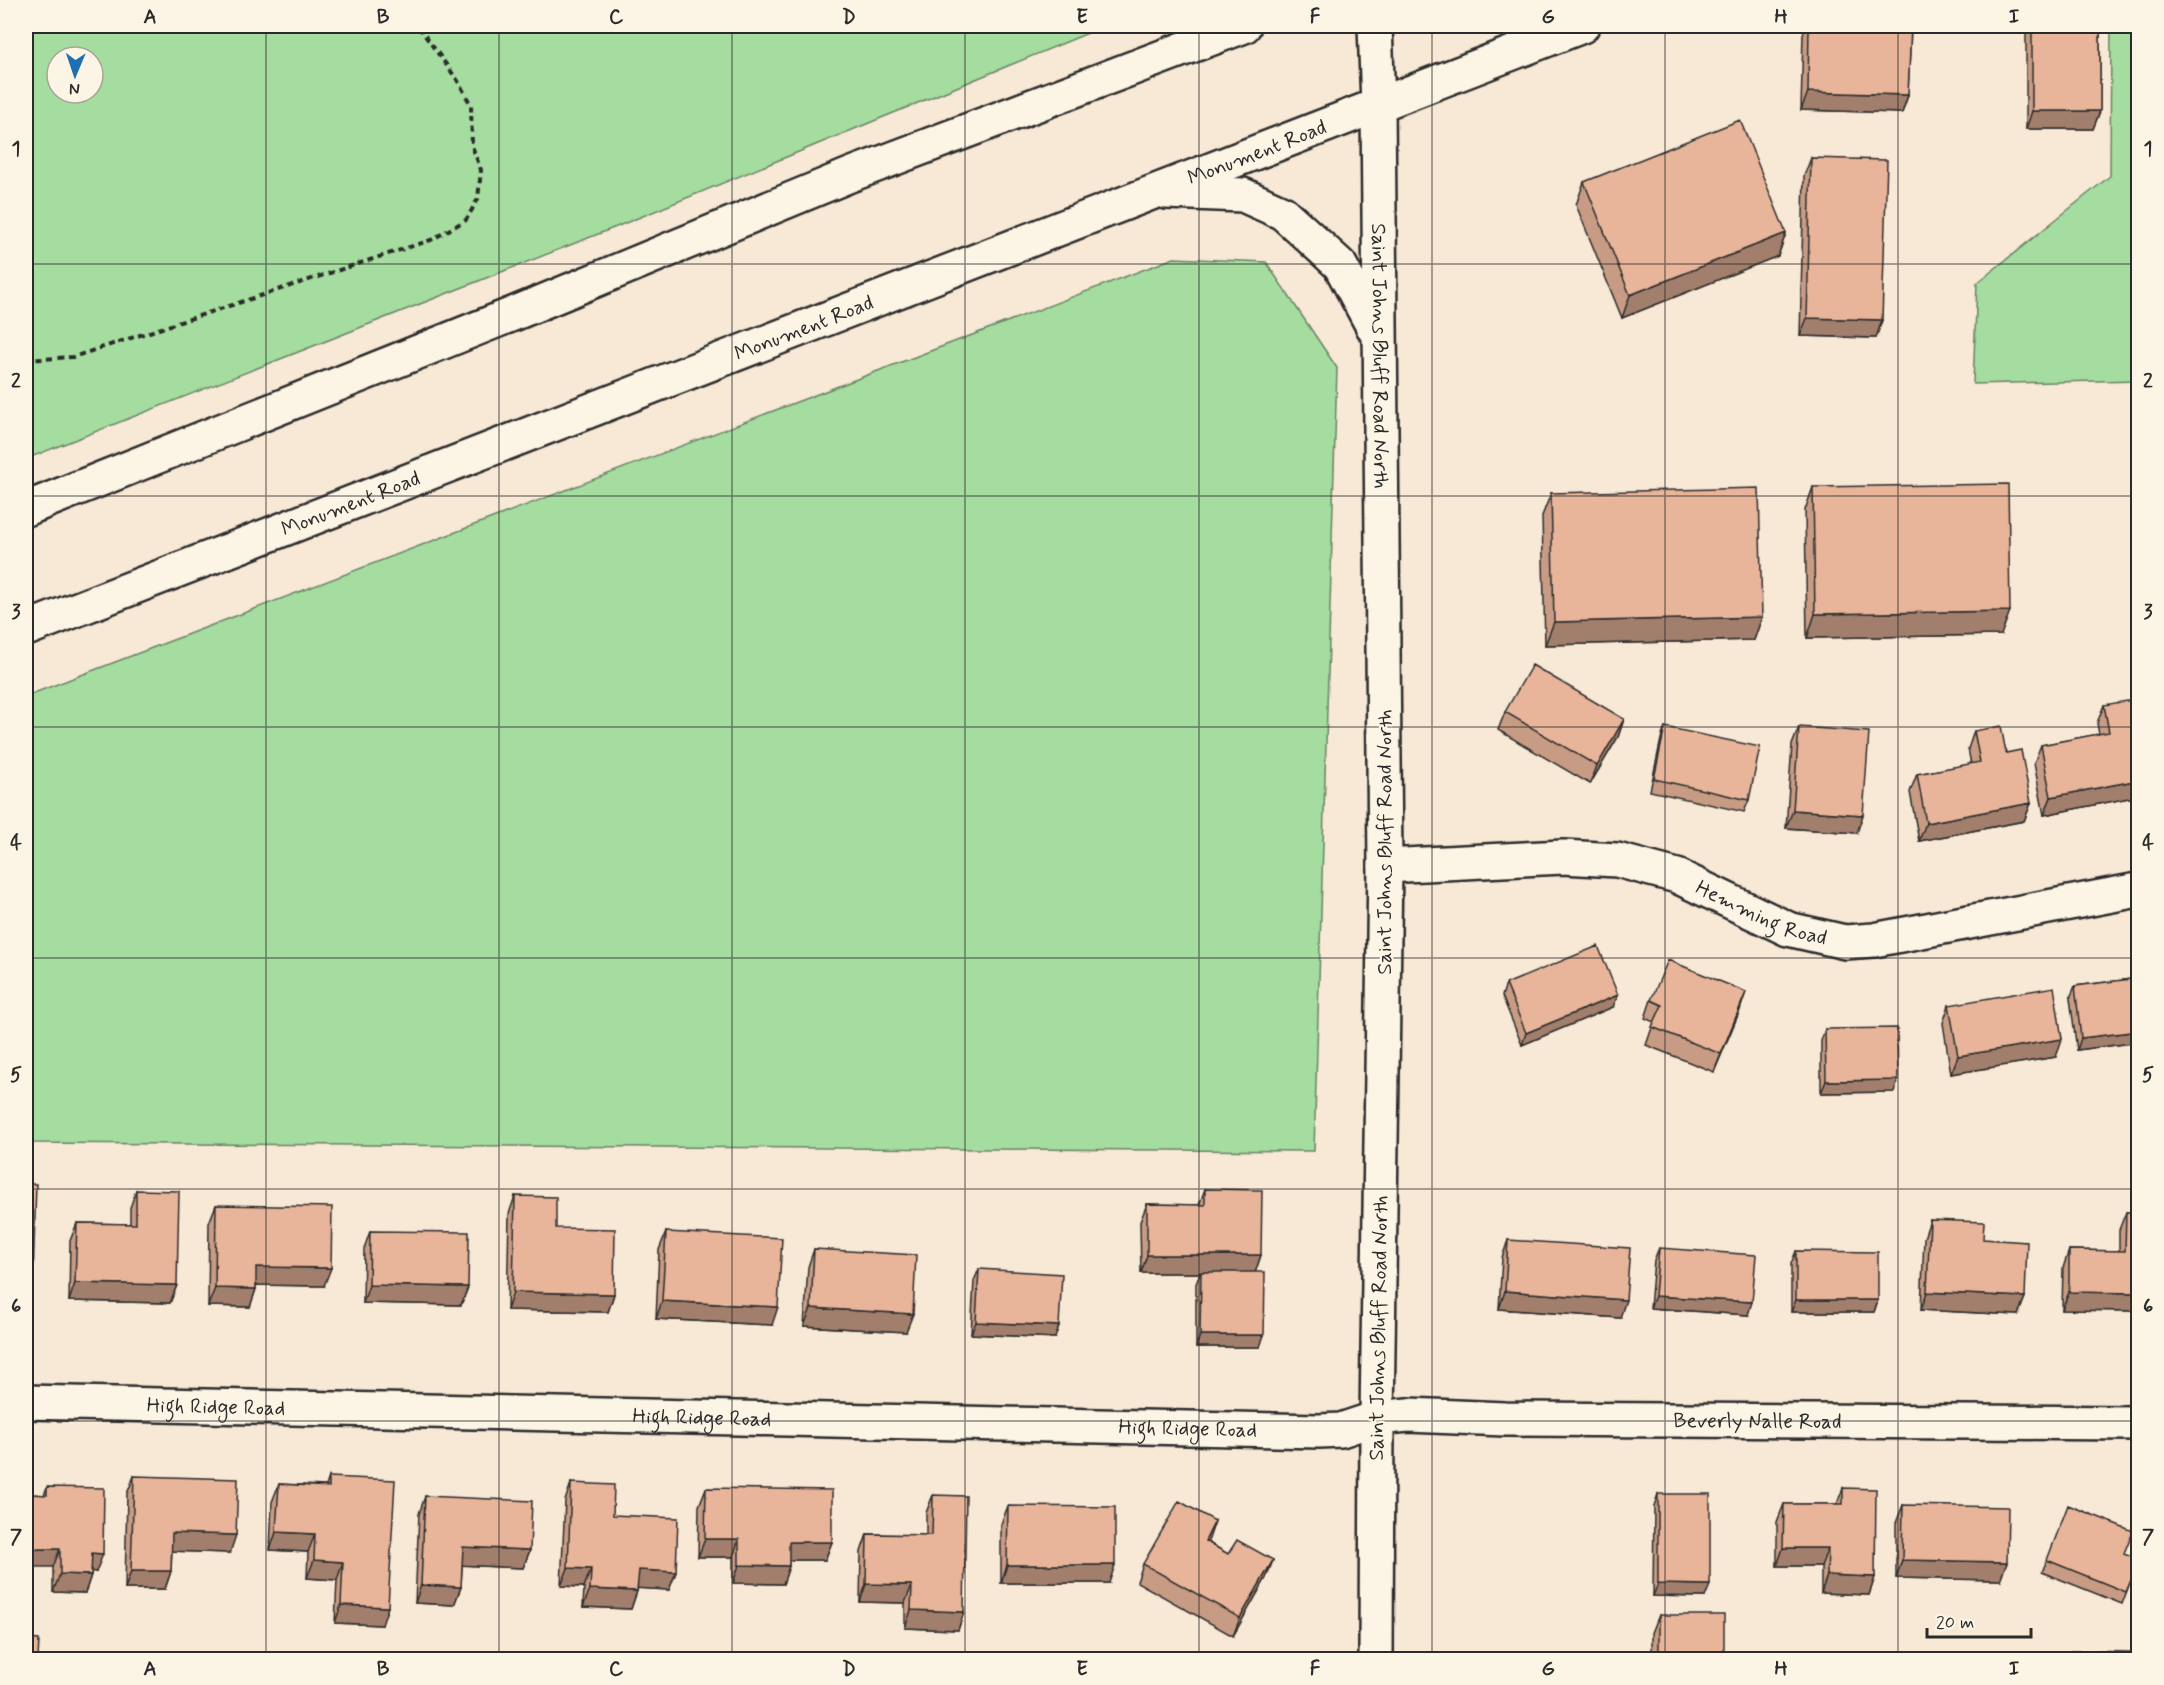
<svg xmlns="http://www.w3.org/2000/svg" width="2164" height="1685" font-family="Mynerve,sans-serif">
  <rect width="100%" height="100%" fill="#f8e8d6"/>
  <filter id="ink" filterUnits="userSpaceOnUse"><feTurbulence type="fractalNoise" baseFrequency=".0167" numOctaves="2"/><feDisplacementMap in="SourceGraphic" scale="12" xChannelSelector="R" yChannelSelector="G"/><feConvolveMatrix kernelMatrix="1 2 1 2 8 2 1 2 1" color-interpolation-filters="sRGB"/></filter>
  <g filter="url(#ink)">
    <path fill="#a5dc9f" stroke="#688465" stroke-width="1.5" fill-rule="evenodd" d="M26,26H1105L616,227L26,459ZM57,57H93V93H57Z
      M2111,26H2138V380L1973,384L1977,283L2110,176Z
      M1174,258L1266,262L1337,368L1314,1151L26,1143V696Z"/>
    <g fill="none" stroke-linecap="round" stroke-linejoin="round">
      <g stroke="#2b2b2b" stroke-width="38">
        <g id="street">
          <path id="s1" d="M1385,866L1563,857L1617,860L1677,876L1788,929L1845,942L1874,940L2138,890"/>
          <path id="s2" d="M26,1402L1319,1431L1341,1430L1377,1418L1408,1415L1505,1419L2138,1423"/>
        </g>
      </g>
      <g stroke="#2b2b2b" stroke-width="38">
        <g id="secondary">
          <path id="s3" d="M1375,26L1378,104L1385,866L1377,1418L1376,1660"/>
          <path d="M1166,192L1243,195L1283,213L1340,265L1377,334"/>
          <path d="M26,509L513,314L850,175L1244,26"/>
          <path id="s4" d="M26,629L1582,26"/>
        </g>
      </g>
      <path stroke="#2b2b2b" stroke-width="4" stroke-dasharray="6 4.5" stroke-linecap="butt" d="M26,360L73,357L431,240L466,220L478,199L481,170L472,146L471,105L458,81L418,26"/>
      <use href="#street" stroke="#fcf5e5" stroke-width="33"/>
      <use href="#secondary" stroke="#fcf5e5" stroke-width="33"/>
    </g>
    <path fill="#c89c84" stroke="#2b2b2b" stroke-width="1.5" d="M1806,26H1911L1908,95L1902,113L1801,110L1803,34Z
      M2026,26H2100V111L2093,129H2026Z
      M1811,158L1882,320L1876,338L1800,336L1804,176Z
      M1584,182L1786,233L1778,256L1622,318L1576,205Z
      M1813,487L2001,635L1807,638L1805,510Z
      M1551,493L1762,617L1754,640L1545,645L1542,516Z
      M2104,705L2139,732V796L2044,815L2034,763L2041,745L2099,734L2097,723Z
      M1505,712L1624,719L1618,737L1590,784L1498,730Z
      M1665,727L1749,800L1744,812L1650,791L1661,739Z
      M1799,727L1857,833L1786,828L1792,745Z
      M1974,731L2006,753L2031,803L2024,821L1919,841L1910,792L1917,774L1971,764L1968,749Z
      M2139,978V1042L2077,1050L2070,998L2075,986Z
      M1506,984L1613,1007L1522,1045L1502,996Z
      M1651,1000L1740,1010L1714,1072L1646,1045L1654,1022L1645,1018Z
      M1949,1005L2056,1057L1951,1074L1943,1023Z
      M1825,1029L1894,1092L1821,1093V1041Z
      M1205,1189L1261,1255L1255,1272L1260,1347H1196V1284L1200,1273H1141L1140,1222L1147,1204L1199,1205Z
      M136,1190L177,1285L170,1303L69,1301L70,1241L77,1223L130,1224V1208Z
      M515,1196L556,1228L614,1294L608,1312L507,1310L509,1214Z
      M216,1205L324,1286L256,1285V1289L250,1307L208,1306L209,1223Z
      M2126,1212H2139V1311L2062,1310L2063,1268L2069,1250L2119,1251V1230Z
      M1930,1220L1983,1239L2025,1297L2018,1315L1921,1310L1924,1238Z
      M370,1231L468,1287L461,1305L363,1303L364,1249Z
      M666,1232L772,1325L656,1319L659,1250Z
      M1508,1240L1620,1318L1499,1309L1502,1258Z
      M1659,1248L1748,1315L1650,1308L1654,1260Z
      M814,1249L906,1332L804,1326L808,1267Z
      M1796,1251L1878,1300L1874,1312H1791V1264Z
      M979,1269L1055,1338L971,1334L974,1281Z
      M134,1476L230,1553L172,1551L171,1571L165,1589H125L127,1494Z
      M329,1477L382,1625L335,1623L337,1580L307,1578L308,1552L270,1550L272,1502L279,1484L326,1486Z
      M571,1483L676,1572L669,1590L638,1588L631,1609L583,1607L584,1587L561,1586L565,1501Z
      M47,1487L96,1572L91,1571V1575L85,1593L53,1592V1567L31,1494L44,1495Z
      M706,1488L832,1542L825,1560H789V1566L783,1584L733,1583V1557H698L699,1506Z
      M1843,1488L1875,1577L1869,1595L1821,1593V1566H1777V1522L1784,1504H1837Z
      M1658,1494L1705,1597L1653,1596L1654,1506Z
      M933,1495L964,1612L958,1630L905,1628V1603L860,1602L861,1552L867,1534L926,1535V1513Z
      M425,1496L530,1550L523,1568L462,1565L461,1587L454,1605L415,1603L419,1514Z
      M1903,1505L2000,1580L1896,1578V1523Z
      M1008,1506L1109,1583H1001V1524Z
      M1215,1521L1207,1542L1228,1554L1273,1560L1266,1578L1233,1636L1137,1582L1143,1564Z
      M2125,1554L2139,1559L2122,1604L2042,1572L2047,1560Z
      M1659,1615L1724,1659H1652V1633Z"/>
    <path fill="#a27f6c" stroke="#2b2b2b" stroke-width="1.5" d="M1808,92L1908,95L1902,113L1801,110Z
      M2032,111H2100L2093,129H2026Z
      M1786,233L1778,256L1622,318L1630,295Z
      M1807,318L1882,320L1876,338L1800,336Z
      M2010,611L2001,635L1807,638L1815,614Z
      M1762,617L1754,640L1545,645L1554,622Z
      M1624,719L1618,737L1590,784L1597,766Z
      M2139,780V796L2044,815L2051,797Z
      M2031,803L2024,821L1919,841L1926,823Z
      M1793,810L1863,815L1857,833L1786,828Z
      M1746,992L1740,1010L1714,1072L1721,1054Z
      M1618,995L1613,1007L1522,1045L1526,1033Z
      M2139,1031V1042L2077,1050L2081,1038Z
      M2062,1039L2056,1057L1951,1074L1958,1056Z
      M1898,1080L1894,1092L1821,1093L1826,1081Z
      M1147,1255H1261L1255,1273H1141Z
      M256,1267L331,1268L324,1286L250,1285Z
      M26,1279H33L27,1297H26Z
      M75,1283L177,1285L170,1303L69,1301Z
      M369,1285L468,1287L461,1305L363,1303Z
      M215,1288L256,1289L250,1307L208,1306Z
      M1505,1291L1626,1300L1620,1318L1499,1309Z
      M513,1292L614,1294L608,1312L507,1310Z
      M1927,1292L2025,1297L2018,1315L1921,1310Z
      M2069,1292L2139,1293V1311L2062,1310Z
      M1655,1296L1752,1302L1748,1315L1650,1308Z
      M1796,1300H1878L1874,1312H1791Z
      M662,1301L778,1307L772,1325L656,1319Z
      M811,1308L913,1314L906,1332L804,1326Z
      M976,1322L1059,1326L1055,1338L971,1334Z
      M1200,1335H1264L1260,1347H1196Z
      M1215,1521L1209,1539L1198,1559L1205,1541Z
      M276,1532L315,1534L308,1552L270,1550Z
      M172,1533L236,1535L230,1553L166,1551Z
      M705,1539H739L733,1557H698Z
      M789,1542H832L825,1560H783Z
      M463,1547L530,1550L523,1568L456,1565Z
      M1783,1548H1828L1821,1566H1777Z
      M26,1549H60L53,1567H26Z
      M92,1553L103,1554L96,1572L85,1571Z
      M314,1560L343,1562L337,1580L307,1578Z
      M1273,1560L1266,1578L1233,1636L1240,1618Z
      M1902,1560L2007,1562L2000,1580L1896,1578Z
      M739,1565L789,1566L783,1584L733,1583Z
      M1007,1565H1115L1109,1583H1001Z
      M568,1568L591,1569L584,1587L561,1586Z
      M639,1570L676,1572L669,1590L632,1588Z
      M131,1571H171L165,1589H125Z
      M60,1574L91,1575L85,1593L53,1592Z
      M1827,1575L1875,1577L1869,1595L1821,1593Z
      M866,1584L912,1585L905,1603L860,1602Z
      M1658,1584L1710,1585L1705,1597L1653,1596Z
      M421,1585L461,1587L454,1605L415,1603Z
      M590,1589L637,1591L631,1609L583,1607Z
      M341,1605L388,1607L382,1625L335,1623Z
      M911,1610L964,1612L958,1630L905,1628Z"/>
    <path fill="#e8b59a" stroke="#2b2b2b" stroke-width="1.5" d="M1809,26H1911L1908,95L1808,92Z
      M2032,26H2100V111H2032Z
      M1740,120L1786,233L1630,295L1584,182Z
      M1811,158L1887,160L1882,320L1807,318Z
      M2008,484L2010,611L1815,614L1813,487Z
      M1759,488L1762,617L1554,622L1551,493Z
      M1532,665L1624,719L1597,766L1505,712Z
      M2132,700L2139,732V780L2051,797L2041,745L2109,732L2104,705Z
      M2001,726L2006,753L2021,750L2031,803L1926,823L1917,774L1980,762L1974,731Z
      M1665,727L1760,747L1749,800L1654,779Z
      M1799,727L1869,732L1863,815L1793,810Z
      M1598,946L1618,995L1526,1033L1506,984Z
      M1668,960L1746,992L1721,1054L1652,1027L1662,1005L1651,1000Z
      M2139,978V1031L2081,1038L2075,986Z
      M2054,987L2062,1039L1958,1056L1949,1005Z
      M1897,1028L1898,1080L1826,1081L1825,1029Z
      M26,1184H36L33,1279H26Z
      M1205,1189L1262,1190L1261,1255H1147V1204L1205,1205Z
      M136,1190L179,1191L177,1285L75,1283L77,1223L136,1224Z
      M515,1196L556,1197V1228L615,1229L614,1294L513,1292Z
      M216,1205L332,1207L331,1268L256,1267V1289L215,1288Z
      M2126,1212H2139V1293L2069,1292V1250L2125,1251Z
      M1930,1220L1984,1222L1983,1239L2027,1242L2025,1297L1927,1292Z
      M370,1231L469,1232L468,1287L369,1285Z
      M666,1232L782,1238L778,1307L662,1301Z
      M1508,1240L1630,1248L1626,1300L1505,1291Z
      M1659,1248L1756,1255L1752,1302L1655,1296Z
      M814,1249L916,1255L913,1314L811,1308Z
      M1796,1251L1878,1252V1300H1796Z
      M979,1269L1062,1274L1059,1326L976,1322Z
      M1201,1272H1265L1264,1335H1200Z
      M26,1464H31V1494L47,1495V1487L104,1488L103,1554L92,1553L91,1575L60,1574V1549H26Z
      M134,1476L238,1479L236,1535L172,1533L171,1571H131Z
      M329,1477L395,1480L388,1607L341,1605L343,1562L314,1560L315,1534L276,1532L279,1484L329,1487Z
      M571,1483L614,1485L613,1515L678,1518L676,1572L639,1570L637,1591L590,1589L591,1569L568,1568Z
      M706,1488L832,1490V1542H789V1566L739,1565V1539H705Z
      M1843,1488L1876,1489L1875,1577L1827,1575L1828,1548H1783L1784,1504H1843Z
      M1658,1494H1710V1585L1658,1584Z
      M933,1495L966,1496L964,1612L911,1610L912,1585L866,1584L867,1534L932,1535Z
      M425,1496L532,1501L530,1550L463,1547L461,1587L421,1585Z
      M1179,1501L1215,1521L1205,1541L1228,1554L1237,1540L1273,1560L1240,1618L1143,1564Z
      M1903,1505L2008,1507L2007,1562L1902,1560Z
      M2068,1505L2133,1531L2124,1553L2139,1559V1561L2126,1592L2047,1560Z
      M1008,1506L1115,1507V1565H1007Z
      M1659,1615H1724V1659H1659Z
      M26,1639L39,1640L38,1659H26Z
      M2071,1651L2139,1652V1659H2071Z
      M169,1656L203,1658V1659H169Z"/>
  </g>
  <path fill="none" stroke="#2b2b2b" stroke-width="1.5" stroke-opacity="0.55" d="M266,26V1660M499,26V1660M732,26V1660M965,26V1660M1199,26V1660M1432,26V1660M1665,26V1660M1898,26V1660M26,264H2138M26,496H2138M26,727H2138M26,958H2138M26,1189H2138M26,1421H2138"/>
  <g text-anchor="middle" stroke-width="4.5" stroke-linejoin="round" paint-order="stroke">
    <g font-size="21" fill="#2b2b2b" stroke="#fcf5e5">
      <text dy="7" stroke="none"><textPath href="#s4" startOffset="1320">Monument Road</textPath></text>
      <text dy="7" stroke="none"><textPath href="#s4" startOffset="834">Monument Road</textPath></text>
      <text dy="7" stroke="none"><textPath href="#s3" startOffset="330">Saint Johns Bluff Road North</textPath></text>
      <text dy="7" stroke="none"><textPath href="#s4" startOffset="348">Monument Road</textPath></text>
      <text transform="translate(1384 842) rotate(-90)" y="7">Saint Johns Bluff Road North</text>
      <text dy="7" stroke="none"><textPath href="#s1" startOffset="387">Hemming Road</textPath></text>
      <text transform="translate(1378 1328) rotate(-89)" y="7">Saint Johns Bluff Road North</text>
      <text dy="7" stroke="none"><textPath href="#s2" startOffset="190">High Ridge Road</textPath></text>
      <text dy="7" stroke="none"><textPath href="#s2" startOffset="676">High Ridge Road</textPath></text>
      <text dy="7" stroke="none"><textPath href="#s2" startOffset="1734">Beverly Nalle Road</textPath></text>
      <text dy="7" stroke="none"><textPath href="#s2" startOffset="1162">High Ridge Road</textPath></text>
    </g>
  </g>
  <rect width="2164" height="1685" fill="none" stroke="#fcf5e5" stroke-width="66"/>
  <g transform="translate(75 75) rotate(182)"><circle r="28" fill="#fcf5e5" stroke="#a8a49b" stroke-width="1.5"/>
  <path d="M0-4.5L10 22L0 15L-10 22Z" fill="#1f6fb2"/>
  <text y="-9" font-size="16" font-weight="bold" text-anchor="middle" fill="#2b2b2b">N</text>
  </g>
  <path d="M1927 1628v9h104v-9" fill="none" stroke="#2b2b2b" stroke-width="3"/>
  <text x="1936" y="1628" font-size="18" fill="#2b2b2b" stroke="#fcf5e5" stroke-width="4.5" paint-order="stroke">20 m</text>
  <rect x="33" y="33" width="2098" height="1619" fill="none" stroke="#2b2b2b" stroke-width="2"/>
  <g font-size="20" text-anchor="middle" font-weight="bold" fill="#2b2b2b">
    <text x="150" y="23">A</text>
    <text x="383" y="23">B</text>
    <text x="616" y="23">C</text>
    <text x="849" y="23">D</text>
    <text x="1082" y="23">E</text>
    <text x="1315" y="23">F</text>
    <text x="1548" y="23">G</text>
    <text x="1781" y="23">H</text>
    <text x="2014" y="23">I</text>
    <text x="16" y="155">1</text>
    <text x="2148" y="155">1</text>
    <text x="16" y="387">2</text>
    <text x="2148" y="387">2</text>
    <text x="16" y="618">3</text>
    <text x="2148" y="618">3</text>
    <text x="16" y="849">4</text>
    <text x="2148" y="849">4</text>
    <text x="16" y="1081">5</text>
    <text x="2148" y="1081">5</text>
    <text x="16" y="1312">6</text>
    <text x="2148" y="1312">6</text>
    <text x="16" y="1543">7</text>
    <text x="2148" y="1543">7</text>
    <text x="150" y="1675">A</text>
    <text x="383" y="1675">B</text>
    <text x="616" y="1675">C</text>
    <text x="849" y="1675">D</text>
    <text x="1082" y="1675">E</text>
    <text x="1315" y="1675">F</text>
    <text x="1548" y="1675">G</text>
    <text x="1781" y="1675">H</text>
    <text x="2014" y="1675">I</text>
  </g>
</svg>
